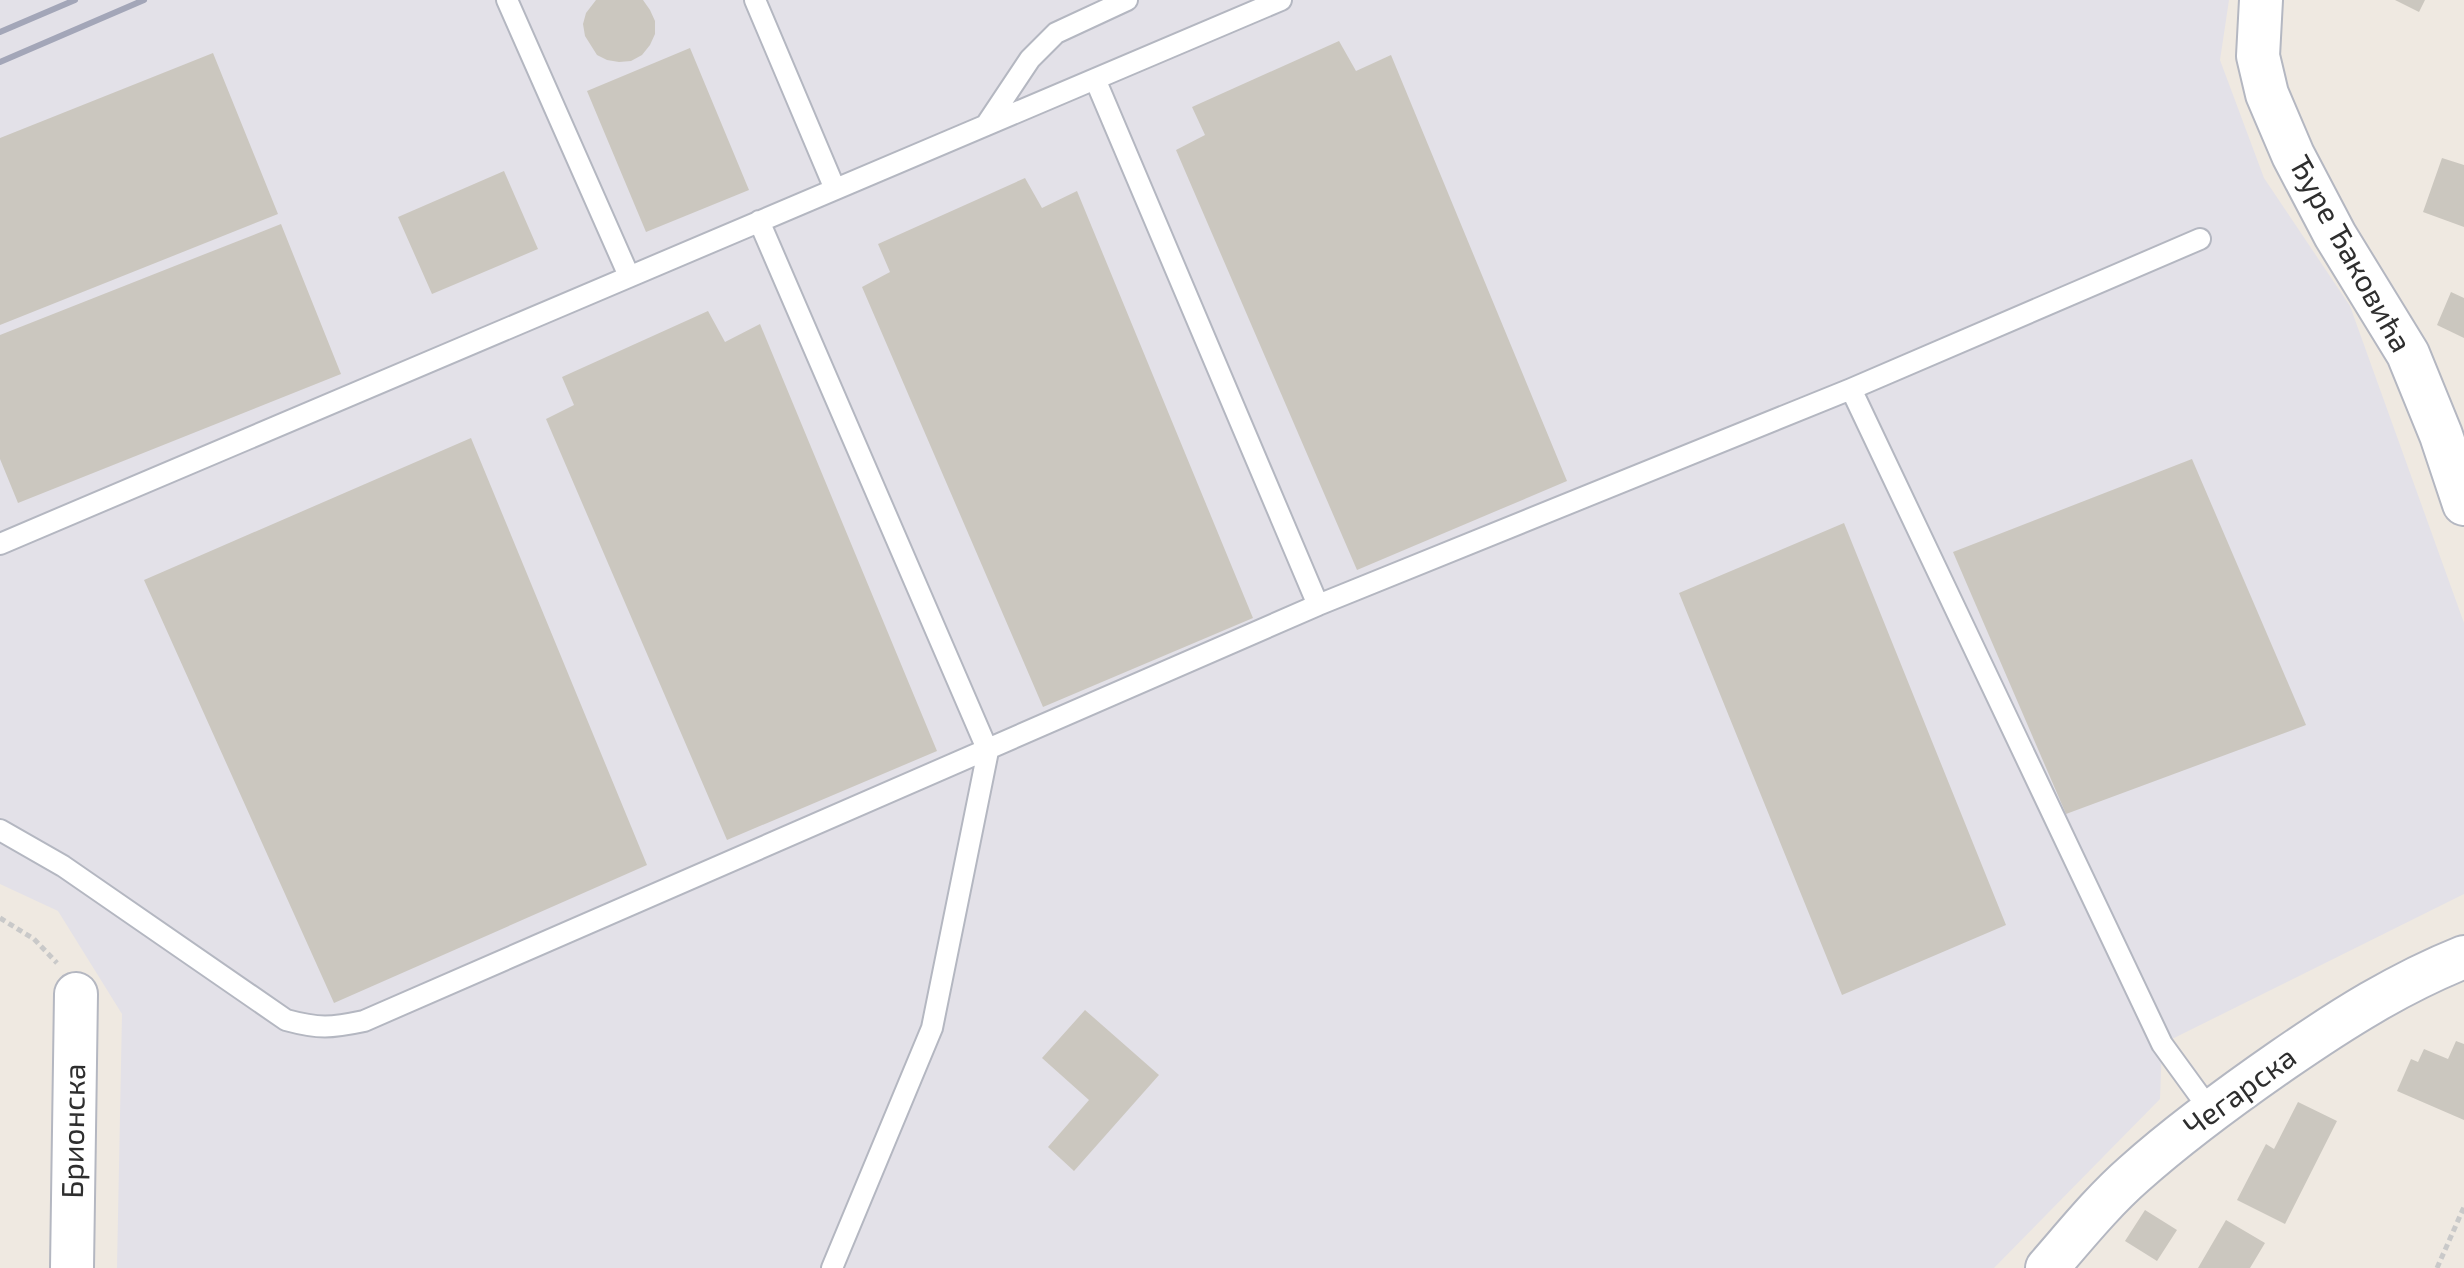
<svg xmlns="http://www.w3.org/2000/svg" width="2464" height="1268" font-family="'Exo 2',sans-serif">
  <rect width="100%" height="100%" fill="#efe9e1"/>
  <path fill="#e3e1e8" d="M0,0H2229L2220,60L2264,178L2350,306L2464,623V894L2162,1044L2160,1099L1994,1268H117L122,1014L58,911L0,884Z"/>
  <path fill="#cbc7bf" d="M596,0H643L650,10L655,21V34L650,45L642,55L631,61L619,62L607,60L597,55L585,36L583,24L586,13Z
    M2395,0H2425L2419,12Z
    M1339,41L1356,71L1391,55L1567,481L1357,570L1176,150L1205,135L1192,107Z
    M690,48L749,190L646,232L587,91Z
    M213,53L278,214L0,325V138Z
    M2442,158L2464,165V227L2423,212Z
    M504,171L538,249L432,294L398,217Z
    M1025,178L1042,208L1077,191L1253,618L1043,707L862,287L890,272L878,244Z
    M281,224L341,374L18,503L0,459V335Z
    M2451,292L2464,298V338L2437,325Z
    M708,311L725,342L760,324L937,751L727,840L546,419L574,405L562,377Z
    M471,438L647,865L334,1003L144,580Z
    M2192,459L2306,725L2066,814L1953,552Z
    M1844,523L2006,925L1842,995L1679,593Z
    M1085,1010L1159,1075L1074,1171L1048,1147L1089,1100L1042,1058Z
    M2456,1041L2464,1044V1120L2397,1091L2411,1059L2418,1062L2424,1049L2448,1059Z
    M2298,1102L2337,1121L2285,1224L2237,1200L2266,1144L2274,1149Z
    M2145,1210L2177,1230L2157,1261L2125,1241Z
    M2226,1220L2265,1243L2250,1268H2198Z"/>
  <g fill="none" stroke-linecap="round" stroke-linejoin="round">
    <g stroke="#b4b7c1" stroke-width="24">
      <path id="lane" d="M507,0L629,276
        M755,0L835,189
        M1095,79L1318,605
        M986,125L1030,59L1056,33L1127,0
        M759,221L988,751L932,1028L832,1268
        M1851,389L2162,1044L2210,1110
        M0,544L1281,0
        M0,830L63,866L286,1020C319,1029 331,1028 364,1021L1318,605L1851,389L2200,239"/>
    </g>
    <g stroke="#b4b7c1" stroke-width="46">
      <path id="street" d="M2261,0L2258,56L2267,94L2293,155L2335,235L2408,354L2441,435L2464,504
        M72,1268L76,994
        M2047,1268C2075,1236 2102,1202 2134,1174C2181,1132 2232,1095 2284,1059C2342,1019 2399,983 2464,957"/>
    </g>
    <path stroke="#c9c9c9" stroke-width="5" stroke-dasharray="6 4" stroke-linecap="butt" d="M0,918L34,939L57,963
      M2437,1268L2464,1207"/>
    <use href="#lane" stroke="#fff" stroke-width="20"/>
    <use href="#street" stroke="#fff" stroke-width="42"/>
    <path stroke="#a3a6b8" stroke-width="6" d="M0,32L75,0
      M0,62L144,0"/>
  </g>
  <g text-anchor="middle" stroke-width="7" stroke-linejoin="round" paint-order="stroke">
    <g font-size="30" fill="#2e2e2e" stroke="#fff">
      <text transform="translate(2350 254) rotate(61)" y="10">Ђуре Ђаковића</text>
      <text transform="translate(2240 1092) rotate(-36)" y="10">Чегарска</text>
      <text transform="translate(74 1131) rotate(-89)" y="10">Брионска</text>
    </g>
  </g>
</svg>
